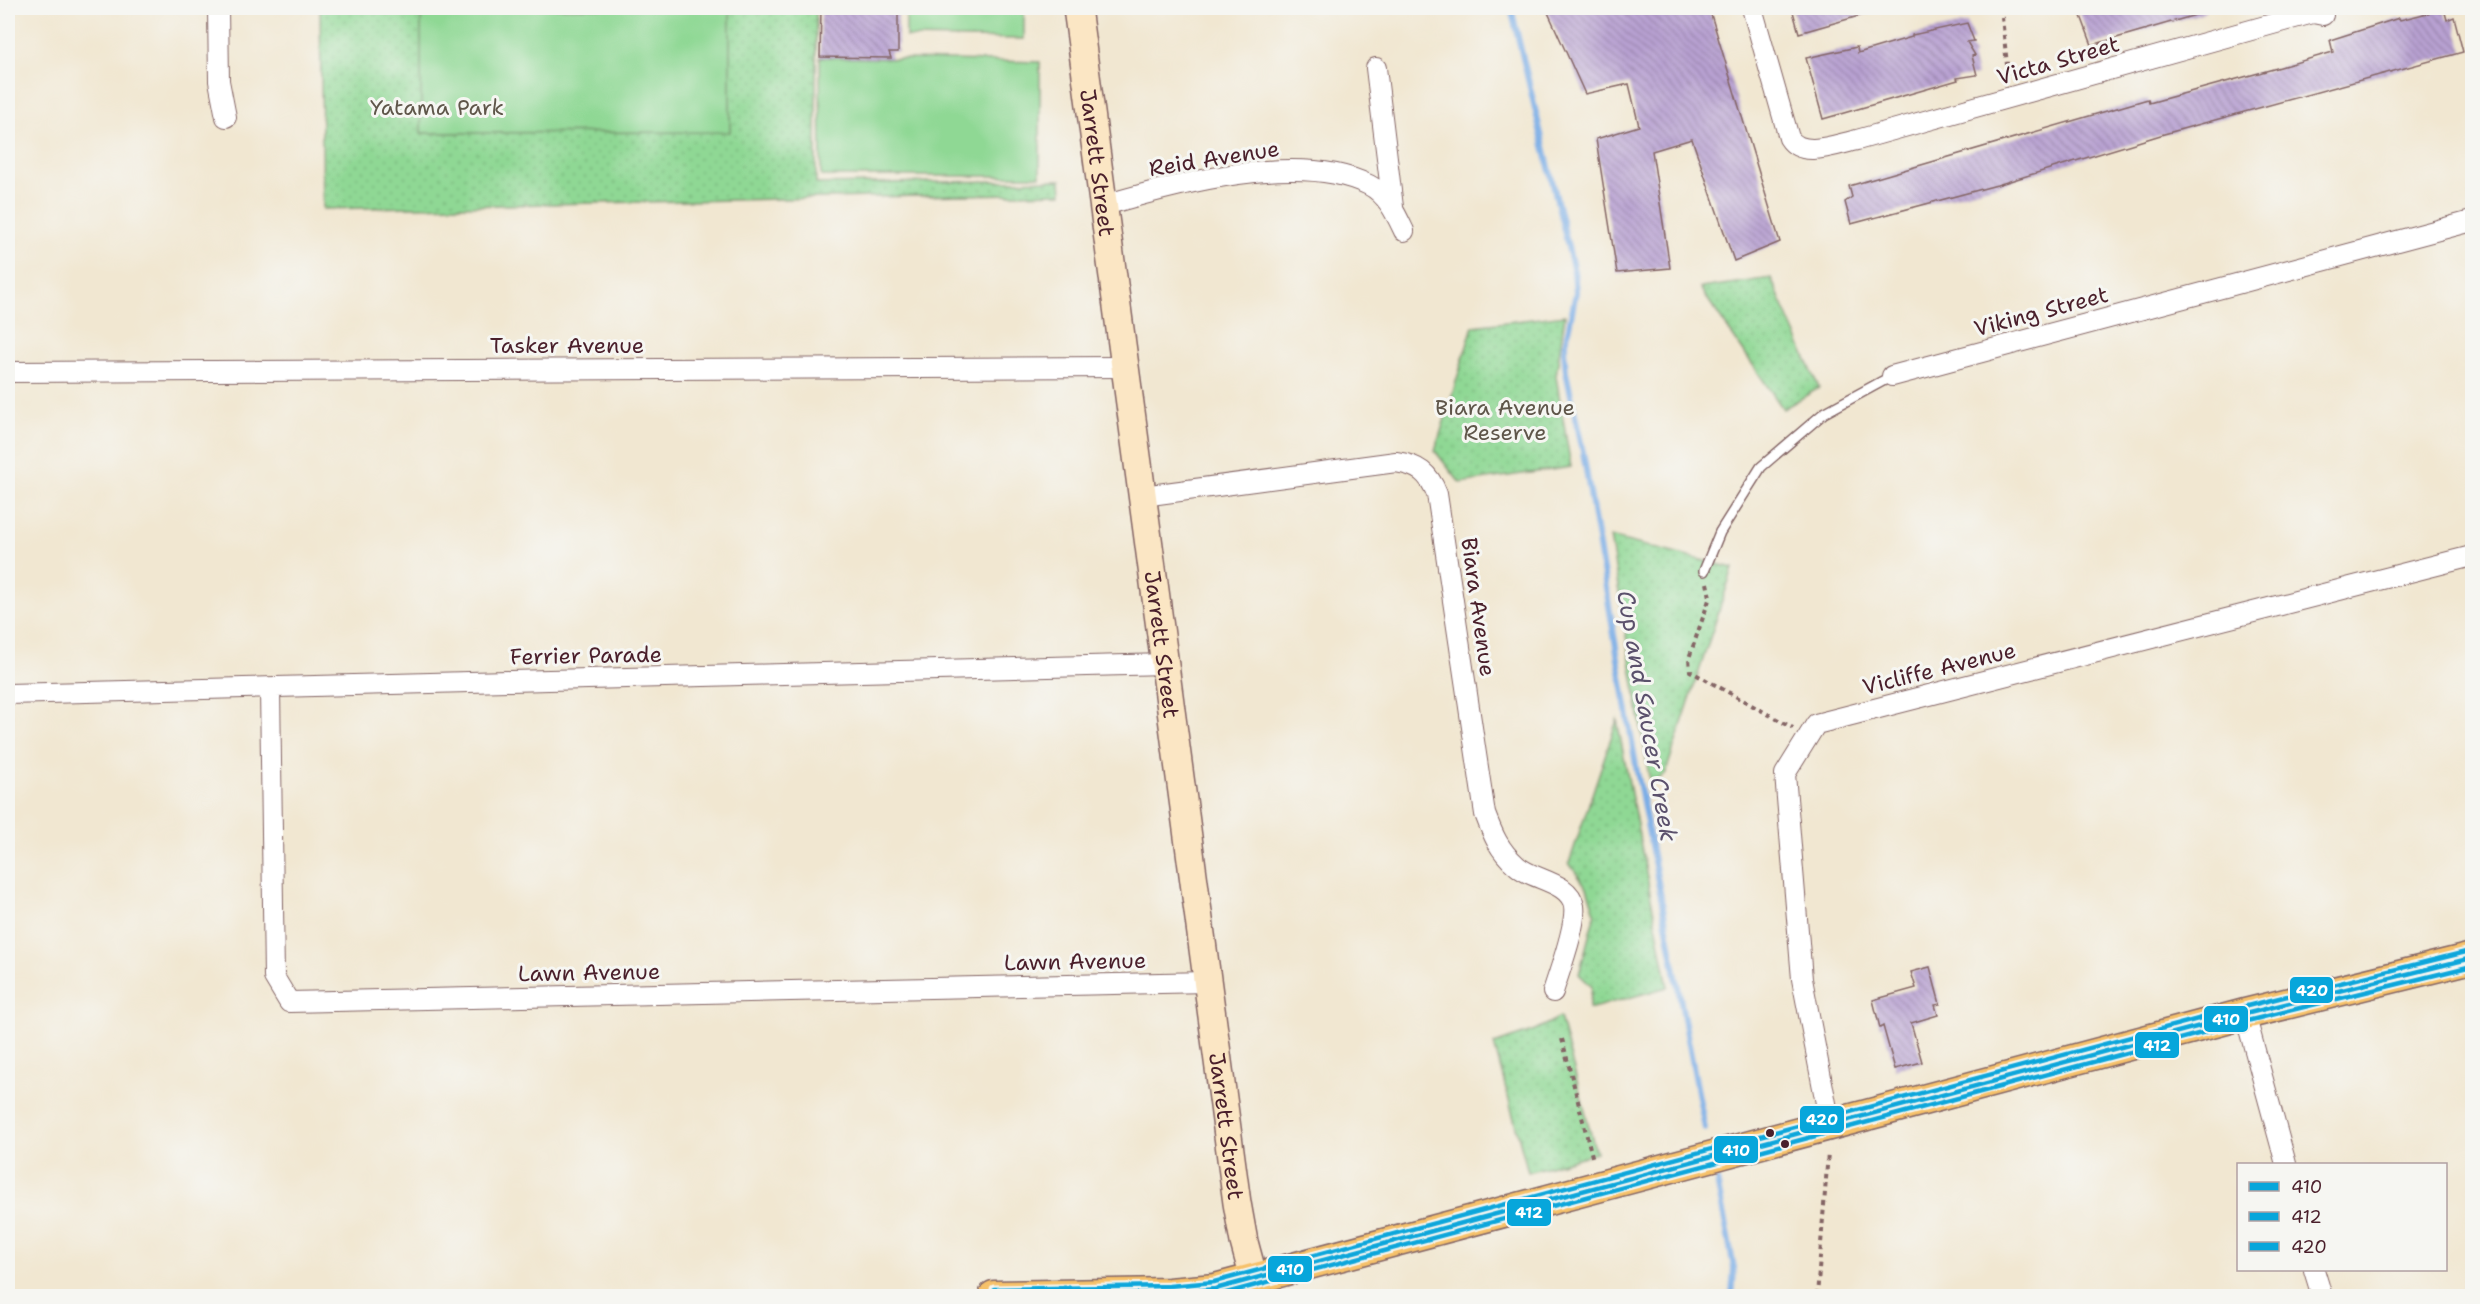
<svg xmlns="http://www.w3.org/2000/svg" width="2480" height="1304" font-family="'Shantell Sans',sans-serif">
  <defs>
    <pattern id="park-dots" width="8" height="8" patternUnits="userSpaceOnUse" patternTransform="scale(1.5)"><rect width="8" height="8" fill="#8fd894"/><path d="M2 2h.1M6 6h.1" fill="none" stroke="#7db980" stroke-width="1.8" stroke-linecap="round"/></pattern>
    <pattern id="building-back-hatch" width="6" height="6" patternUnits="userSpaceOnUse" patternTransform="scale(1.5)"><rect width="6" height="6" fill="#b8a1d2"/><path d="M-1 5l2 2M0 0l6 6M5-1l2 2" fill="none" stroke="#9883ab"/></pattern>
  </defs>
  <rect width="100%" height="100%" fill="#f6f6f2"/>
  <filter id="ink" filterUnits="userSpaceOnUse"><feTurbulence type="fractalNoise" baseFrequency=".0167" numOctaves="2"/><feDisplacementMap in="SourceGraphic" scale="12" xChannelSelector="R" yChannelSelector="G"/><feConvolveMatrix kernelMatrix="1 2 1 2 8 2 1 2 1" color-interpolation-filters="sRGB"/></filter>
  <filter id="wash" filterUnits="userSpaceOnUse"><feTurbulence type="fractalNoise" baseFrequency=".008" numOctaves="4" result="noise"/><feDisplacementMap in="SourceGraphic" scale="24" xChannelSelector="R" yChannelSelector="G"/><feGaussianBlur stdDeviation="1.35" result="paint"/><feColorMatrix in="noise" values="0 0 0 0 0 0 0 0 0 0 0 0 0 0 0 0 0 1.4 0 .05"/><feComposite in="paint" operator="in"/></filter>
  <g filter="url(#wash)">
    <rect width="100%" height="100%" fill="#f1e7d1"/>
    <path fill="url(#park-dots)" stroke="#6c7c60" stroke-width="1.5" d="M320,8H816V184L1061,180L1062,193L323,209Z
      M1771,278L1819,388L1783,409L1700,288Z
      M1565,315L1556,376L1571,467L1460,483L1435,451L1473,326Z
      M1610,537L1733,568L1665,775L1650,783Z
      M1617,720L1668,987L1589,1009L1592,987L1579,974L1595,913L1587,888L1569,863Z
      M1560,1017L1596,1153L1528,1172L1494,1044L1535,1030Z"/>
    <path fill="#8fd894" stroke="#6c7c60" stroke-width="1.5" d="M421,8H730V132L421,133Z
      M906,8H1024V39L906,37Z
      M820,57L1040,62V176H821Z"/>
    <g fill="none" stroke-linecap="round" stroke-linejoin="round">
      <path stroke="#7aade6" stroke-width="6" d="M1511,8L1574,272L1576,292L1564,351L1566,372L1583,452L1637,771L1705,1129
        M1717,1181L1734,1268L1732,1296"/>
    </g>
    <g id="blocks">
      <path fill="url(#building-back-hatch)" d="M821,8H898V52H889L891,58L820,57Z
        M1546,8H1709L1780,242L1734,261L1692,139L1652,151L1670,268L1617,273L1596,139L1639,126L1629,84L1585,94Z
        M1792,8H1873V12L1799,33Z
        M2078,8H2206V12L2092,45Z
        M2444,9L2447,20L2454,17L2463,52L2164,134L1997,185L1851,224L1845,202L1852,197L1849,186L2148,99L2149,103L2277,68L2333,52L2330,40L2399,18L2400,20Z
        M1967,23L1974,41L1967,42L1975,55L1972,56L1977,75L1957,78L1958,80L1823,119L1806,58L1857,47L1858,53L1912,37V35Z
        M1930,967L1940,1004L1935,1005L1938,1015L1911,1023L1922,1062L1895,1069L1883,1026L1880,1028L1873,1000L1916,988L1911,972Z"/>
    </g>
  </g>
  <g filter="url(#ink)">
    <use href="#blocks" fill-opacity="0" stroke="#846565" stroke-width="1.5"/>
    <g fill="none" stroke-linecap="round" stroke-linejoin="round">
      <g stroke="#846565" stroke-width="12">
        <path id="lane" d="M1704,571L1720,532L1761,467L1824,413L1892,376"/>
      </g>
      <g stroke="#846565" stroke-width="22">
        <path id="street" d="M218,8L219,81L226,117
          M1752,8L1789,138C1802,159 1837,144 1857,140L2287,20L2313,13L2323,15
          M1376,68L1393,207
          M1105,205C1176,184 1300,150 1369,185C1387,194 1396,214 1404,231
          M8,372L1126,367
          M1892,376L2472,221
          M1143,496L1396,462C1418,465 1429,473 1437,494L1485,814C1493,835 1499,850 1516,865C1531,880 1570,881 1574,906C1577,925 1559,972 1553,992
          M270,688L274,977L289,1002L1208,982
          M8,694L1166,664
          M2245,1014L2286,1164
          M1830,1124L1802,979L1785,774L1816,724L2472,556
          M2314,1270L2322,1296"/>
      </g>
      <g stroke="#846565" stroke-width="30">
        <g id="secondary">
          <path id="s1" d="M1077,8L1237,1203L1244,1242L1254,1279"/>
        </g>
      </g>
      <g stroke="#846565" stroke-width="33">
        <path id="primary" d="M994,1296L1169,1293L1215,1289L2245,1014L2472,958"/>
      </g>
      <path stroke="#846565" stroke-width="4" stroke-dasharray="4.5 4.5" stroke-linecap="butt" d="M2001,8L2008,74
        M1707,583L1710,597L1689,658L1690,671L1793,728
        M1562,1039L1593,1160
        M1817,1296L1828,1153"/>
      <use href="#lane" stroke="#fff" stroke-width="9"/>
      <use href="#street" stroke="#fff" stroke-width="20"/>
      <use href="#secondary" stroke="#fbe6c4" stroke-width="27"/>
      <use href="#primary" stroke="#f6c16b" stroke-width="30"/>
      <g stroke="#f6f6f2" stroke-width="9">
        <path id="bus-1" d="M994,1296L1169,1293L1215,1289L2245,1014L2472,958"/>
      </g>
      <g stroke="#f6f6f2" stroke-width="9">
        <path id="bus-2" d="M1215,1296L2247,1021L2472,966"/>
      </g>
      <g stroke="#f6f6f2" stroke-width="9">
        <path id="bus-3" d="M994,1289L1169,1286L1214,1282L2243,1007L2470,951"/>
      </g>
      <use href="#bus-1" stroke="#07a6db" stroke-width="4.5"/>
      <use href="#bus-2" stroke="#07a6db" stroke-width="4.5"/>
      <use href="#bus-3" stroke="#07a6db" stroke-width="4.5"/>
    </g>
  </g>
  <g fill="#4a1f2b" stroke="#f6f6f2" stroke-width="2">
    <circle cx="1770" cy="1133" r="5"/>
    <circle cx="1785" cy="1144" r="5"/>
  </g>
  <g text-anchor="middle" stroke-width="6" stroke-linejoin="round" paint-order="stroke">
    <g font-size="22" fill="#4a1f2b" stroke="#f6f6f2">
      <text transform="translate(2058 60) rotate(-16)" y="8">Victa Street</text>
      <text transform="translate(1214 158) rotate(-9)" y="8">Reid Avenue</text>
      <text dy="8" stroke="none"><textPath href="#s1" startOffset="156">Jarrett Street</textPath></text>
      <text transform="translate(2041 311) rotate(-15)" y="8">Viking Street</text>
      <text x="567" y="353">Tasker Avenue</text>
      <text transform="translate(1479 607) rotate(82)" y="8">Biara Avenue</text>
      <text dy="8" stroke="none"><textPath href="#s1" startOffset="642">Jarrett Street</textPath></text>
      <text transform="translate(586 655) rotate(-1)" y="8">Ferrier Parade</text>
      <text transform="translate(1939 668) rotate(-14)" y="8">Vicliffe Avenue</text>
      <text transform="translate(1075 961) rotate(-1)" y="8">Lawn Avenue</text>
      <text transform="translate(589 972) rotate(-1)" y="8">Lawn Avenue</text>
      <text dy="8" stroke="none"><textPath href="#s1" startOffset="1128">Jarrett Street</textPath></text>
    </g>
    <g font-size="22" fill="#5f564a" stroke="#f6f6f2">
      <text x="437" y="115">Yatama Park</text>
      <text x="1505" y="415">Biara Avenue<tspan x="1505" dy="25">Reserve</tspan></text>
    </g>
    <g font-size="24" font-style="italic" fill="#5b516c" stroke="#f6f6f2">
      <text transform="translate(1647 716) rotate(80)" y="8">Cup and Saucer Creek</text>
    </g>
  </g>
  <g stroke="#f6f6f2" stroke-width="2">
    <rect x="2289" y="976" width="45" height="28" rx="6" fill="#07a6db"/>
    <rect x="2203" y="1005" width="46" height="28" rx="6" fill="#07a6db"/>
    <rect x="2134" y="1031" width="46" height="28" rx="6" fill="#07a6db"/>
    <rect x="1799" y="1105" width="46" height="29" rx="6" fill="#07a6db"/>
    <rect x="1713" y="1135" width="46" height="29" rx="6" fill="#07a6db"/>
    <rect x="1506" y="1198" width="46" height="29" rx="6" fill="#07a6db"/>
    <rect x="1267" y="1255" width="46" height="28" rx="6" fill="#07a6db"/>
  </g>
  <g font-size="16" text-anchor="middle" font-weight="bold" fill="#fff">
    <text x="2312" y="996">420</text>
    <text x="2226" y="1025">410</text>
    <text x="2157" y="1051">412</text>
    <text x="1822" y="1125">420</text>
    <text x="1736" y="1156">410</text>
    <text x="1529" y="1218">412</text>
    <text x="1290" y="1275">410</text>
  </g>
  <rect width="2480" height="1304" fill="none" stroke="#f6f6f2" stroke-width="30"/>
  <rect x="2237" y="1163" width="210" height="108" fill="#f6f6f2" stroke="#b1a0a2" stroke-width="1.5"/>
  <rect x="2249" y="1182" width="30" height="9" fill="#07a6db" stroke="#b1a0a2" stroke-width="1.5"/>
  <text x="2291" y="1193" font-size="18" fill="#4a1f2b">410</text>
  <rect x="2249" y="1212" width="30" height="9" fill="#07a6db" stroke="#b1a0a2" stroke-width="1.5"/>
  <text x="2291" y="1223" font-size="18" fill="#4a1f2b">412</text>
  <rect x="2249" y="1242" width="30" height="9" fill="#07a6db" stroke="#b1a0a2" stroke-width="1.5"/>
  <text x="2291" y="1253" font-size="18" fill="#4a1f2b">420</text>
</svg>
